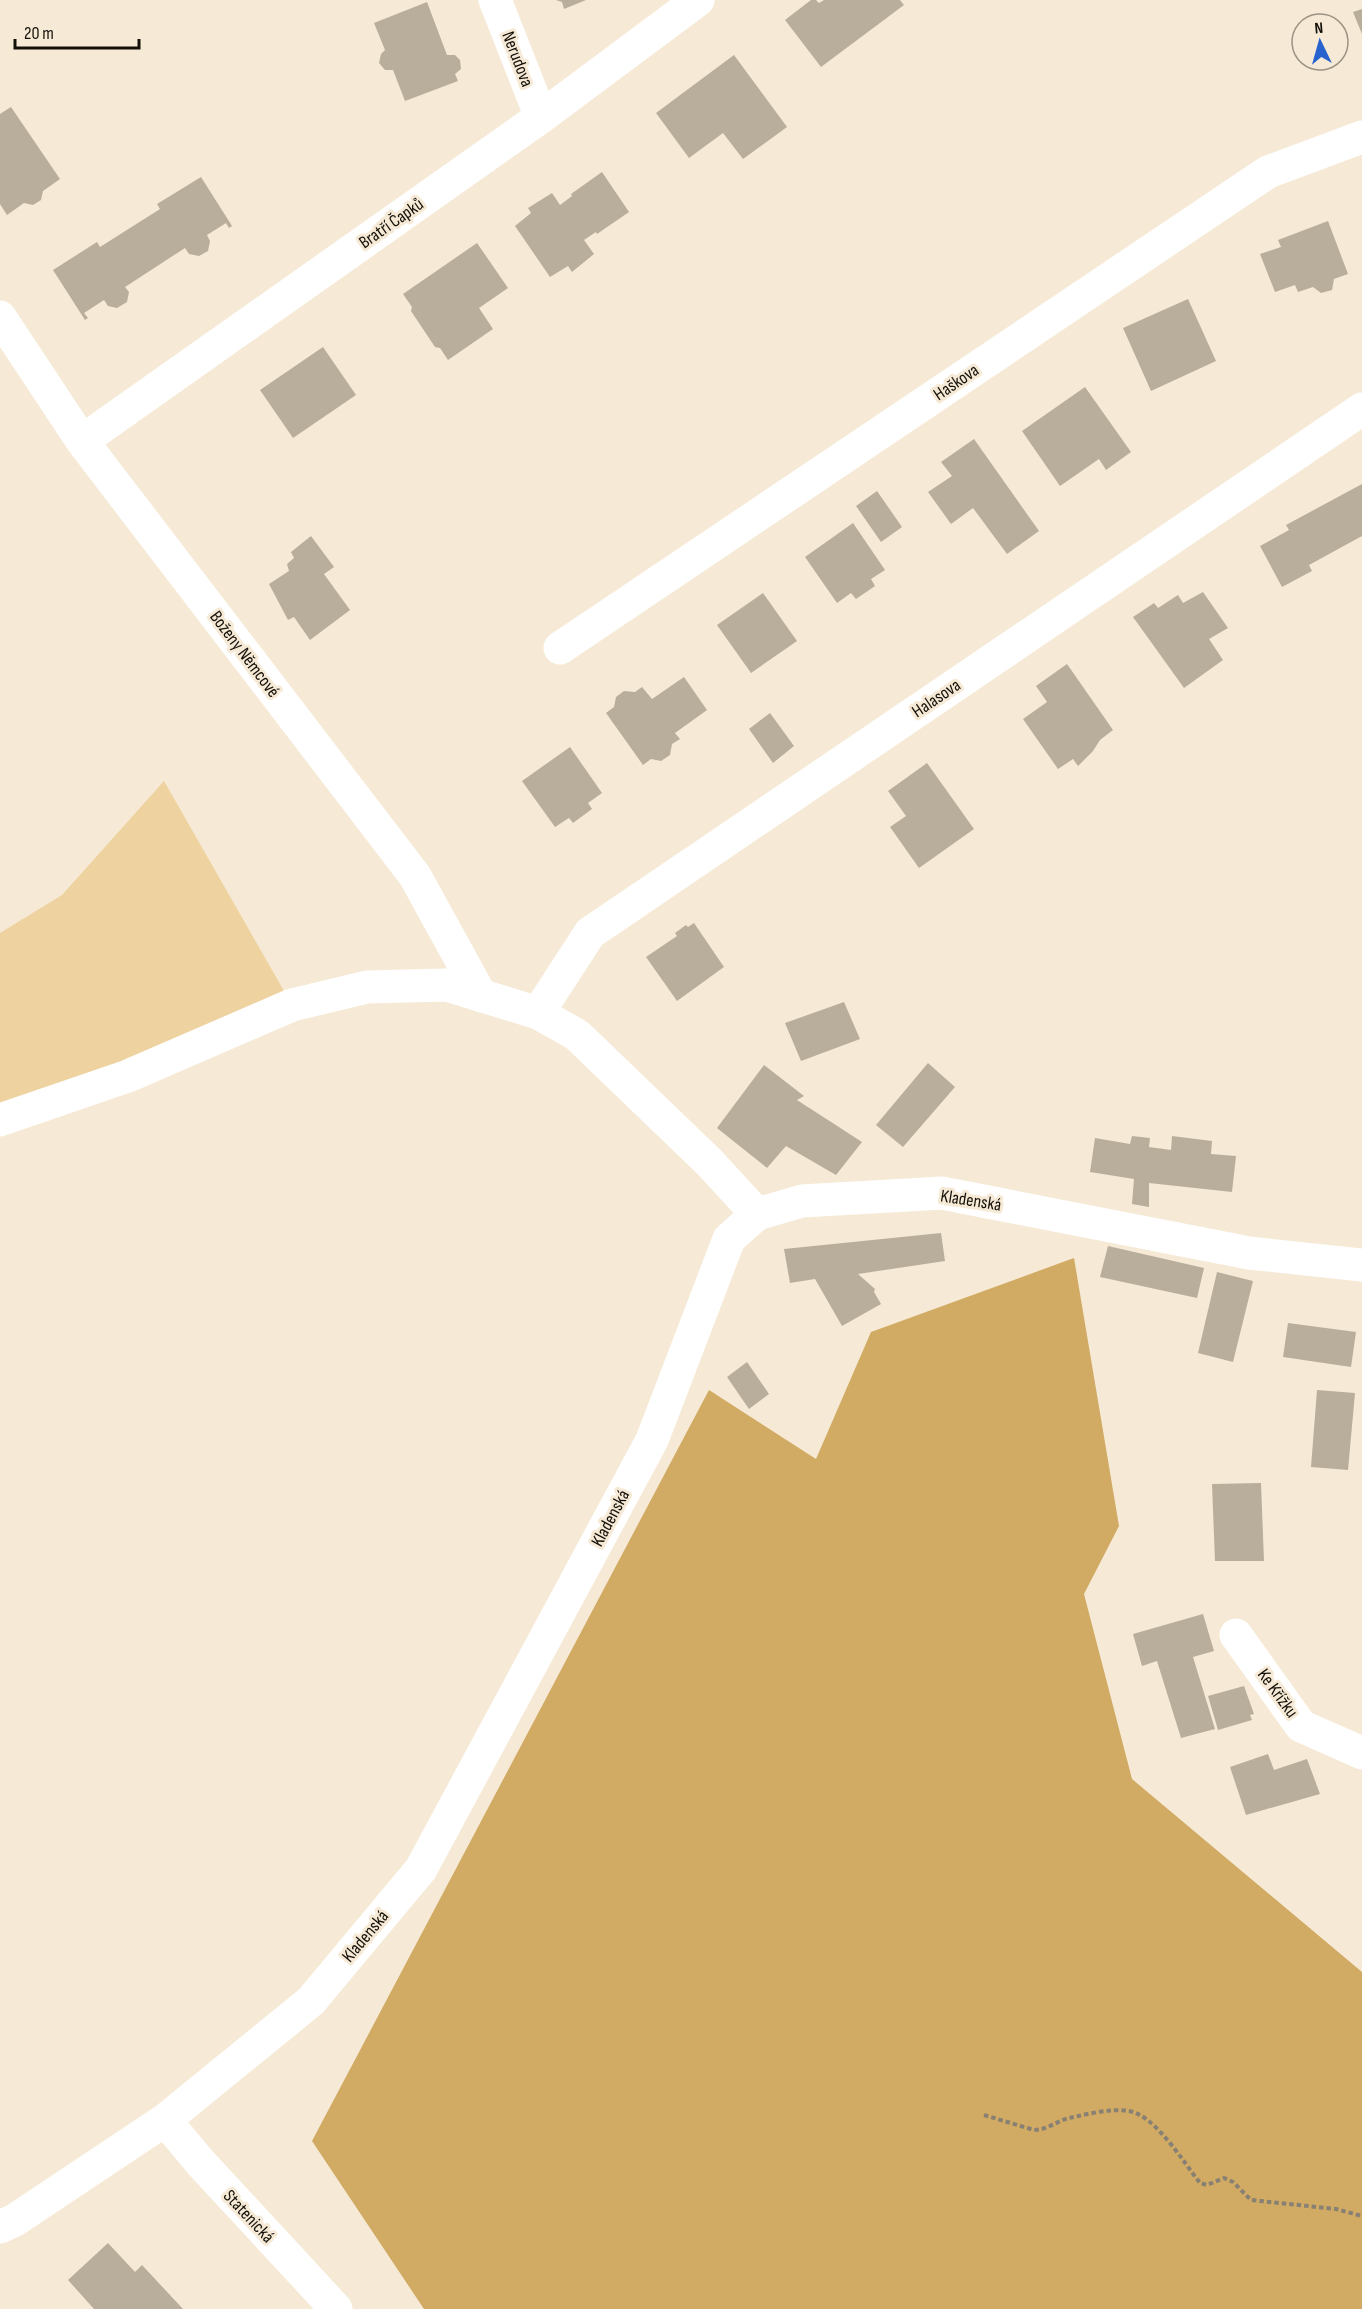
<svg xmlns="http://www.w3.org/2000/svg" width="1362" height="2309" font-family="'Sofia Sans Condensed',sans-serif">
  <rect width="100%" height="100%" fill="#f6ead6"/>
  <path fill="#eed29f" d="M164,781L292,1005L0,1118V933L62,895Z"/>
  <path fill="#d1aa63" d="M1074,1258L1119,1526L1084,1594L1132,1779L1362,1972V2309H424L312,2141L709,1390L816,1459L871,1332Z"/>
  <path fill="#b9ae9b" d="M556,0H586L564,9L562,2Z
    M811,0H816L819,3L824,0H900L904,5L821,67L785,20Z
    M427,2L447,55H455L460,60L461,69L455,74L458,81L405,101L393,70H385L379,63L381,54L385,50L374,23Z
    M1362,9V34L1353,12Z
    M734,55L787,127L743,159L723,133L689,158L656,113Z
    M11,107L60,179L43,191L41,200L33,205L24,203L7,215L0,204V114Z
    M602,172L629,212L597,234L596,232L584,240L594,254L572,272L568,266L550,277L515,226L531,213L528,208L552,193L560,205L572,196L571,194Z
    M201,177L232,226L229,228L226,223L207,235L210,241L208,251L199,256L189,254L185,248L125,287L129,292L127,302L117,308L108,306L104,300L84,313L88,318L85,320L53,270L97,242L100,247L160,209L157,204Z
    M1328,221L1348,274L1334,279L1332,290L1321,293L1313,287L1298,292L1295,285L1275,292L1260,254L1281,247L1278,240Z
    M477,243L508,288L479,308L493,329L448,360L440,348L435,347L411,311L412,307L403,294Z
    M1188,299L1216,361L1151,391L1123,328Z
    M323,347L356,395L293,438L260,390Z
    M1085,387L1131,452L1106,470L1099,459L1060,486L1022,431Z
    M974,439L1039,531L1007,554L973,508L951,524L928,492L952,476L941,462Z
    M1362,484V536L1309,565L1312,571L1282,587L1260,546L1289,530L1286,525Z
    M877,491L902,527L881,542L856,506Z
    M853,523L885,570L871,579L875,586L856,599L851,593L837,603L805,557Z
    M311,536L334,567L324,574L350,610L310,640L294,617L288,620L269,584L289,571L287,564L294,558L291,552Z
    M1203,592L1228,628L1209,639L1223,660L1184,688L1133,617L1154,603L1158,608L1178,595L1183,603Z
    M763,593L797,641L751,673L717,625Z
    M1067,664L1113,730L1100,740L1093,751L1078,766L1073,759L1058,769L1023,719L1047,702L1036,686Z
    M684,677L707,710L675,733L680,739L672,744L670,755L661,761L651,759L643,765L606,713L614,707L616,697L624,691L635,692L642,687L652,699Z
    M770,713L794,746L773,763L749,729Z
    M570,747L602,793L588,803L592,809L573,823L569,818L555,827L522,781Z
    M927,763L974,829L919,868L890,827L906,816L888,791Z
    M694,923L724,967L677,1001L646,957L677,936L675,933L686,925L688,927Z
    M844,1002L860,1039L801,1061L785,1023Z
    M928,1063L955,1087L903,1147L876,1125Z
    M764,1065L804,1096L797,1100L862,1142L836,1175L786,1146L767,1168L717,1128Z
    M1132,1136L1150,1138L1149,1147L1171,1150L1172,1136L1212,1141L1211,1154L1236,1156L1232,1192L1149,1183V1207L1132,1204L1134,1179L1090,1172L1095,1138L1130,1144Z
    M941,1233L945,1261L858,1274L875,1289L874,1292L881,1304L842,1326L815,1279L790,1283L784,1249Z
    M1108,1246L1204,1268L1197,1298L1100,1277Z
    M1217,1272L1253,1281L1233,1362L1198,1353Z
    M1288,1323L1356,1332L1351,1367L1283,1357Z
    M747,1362L769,1394L749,1409L727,1377Z
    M1317,1390L1355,1393L1348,1470L1311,1467Z
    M1261,1483L1264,1561H1215L1212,1484Z
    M1203,1614L1214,1651L1193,1657L1215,1729L1181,1738L1157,1661L1142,1666L1133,1634Z
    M1244,1686L1254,1714L1250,1715L1252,1720L1218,1730L1208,1696Z
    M1268,1754L1274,1770L1307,1759L1320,1794L1246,1815L1230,1767Z
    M108,2243L135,2272L142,2265L183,2309H94L68,2280Z"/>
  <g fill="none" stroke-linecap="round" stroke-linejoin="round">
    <path stroke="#888073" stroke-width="4" stroke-dasharray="4.5 3" stroke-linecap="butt" d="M984,2115L1034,2130C1047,2130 1057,2121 1069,2118C1088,2114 1110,2108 1129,2111C1155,2115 1184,2163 1200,2183L1207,2185L1224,2178L1233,2182L1251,2200L1336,2209L1362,2216"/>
    <path stroke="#fff" stroke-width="33" d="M495,0L541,117
      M0,317L82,441L415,876L481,996
      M82,441L541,117L698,0
      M560,648L1268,172L1362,137
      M538,1013L590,933L1362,409
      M1236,1635L1301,1726L1362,1753
      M165,2120L200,2162L336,2309"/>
    <path stroke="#fff" stroke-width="33" d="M0,1120L128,1076L292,1005L367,987L447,985L538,1013L577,1035L709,1162L757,1214
      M0,2227L15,2220L165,2120L311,2001L421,1869L652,1440L729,1239L757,1214L802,1201L942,1193L1249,1253L1362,1265"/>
  </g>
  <g text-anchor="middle" stroke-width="6" stroke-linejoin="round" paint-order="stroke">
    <g font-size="18" fill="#141009" stroke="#f6ead6">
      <text transform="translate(518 59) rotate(69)" y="6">Nerudova</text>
      <text transform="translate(391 223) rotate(-35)" y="6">Bratří Čapků</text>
      <text transform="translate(956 382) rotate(-34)" y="6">Haškova</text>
      <text transform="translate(245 654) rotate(53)" y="6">Boženy Němcové</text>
      <text transform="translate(936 698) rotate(-34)" y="6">Halasova</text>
      <text transform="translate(971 1200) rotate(9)" y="6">Kladenská</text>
      <text transform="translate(610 1518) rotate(-62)" y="6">Kladenská</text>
      <text transform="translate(1278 1693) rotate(54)" y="6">Ke Křížku</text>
      <text transform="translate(365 1936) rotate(-50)" y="6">Kladenská</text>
      <text transform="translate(249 2216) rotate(47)" y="6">Statenická</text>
    </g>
  </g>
  <g transform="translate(1320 42) rotate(355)"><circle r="28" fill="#f6ead6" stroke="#9c9384" stroke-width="1.5"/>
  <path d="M0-4.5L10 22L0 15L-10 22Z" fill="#2762cf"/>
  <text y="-9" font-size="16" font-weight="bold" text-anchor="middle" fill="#141009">N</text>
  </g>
  <path d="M15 39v9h124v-9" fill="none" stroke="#141009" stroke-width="3"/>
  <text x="24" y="39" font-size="18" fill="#141009" stroke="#f6ead6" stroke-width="4.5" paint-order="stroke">20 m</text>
</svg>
